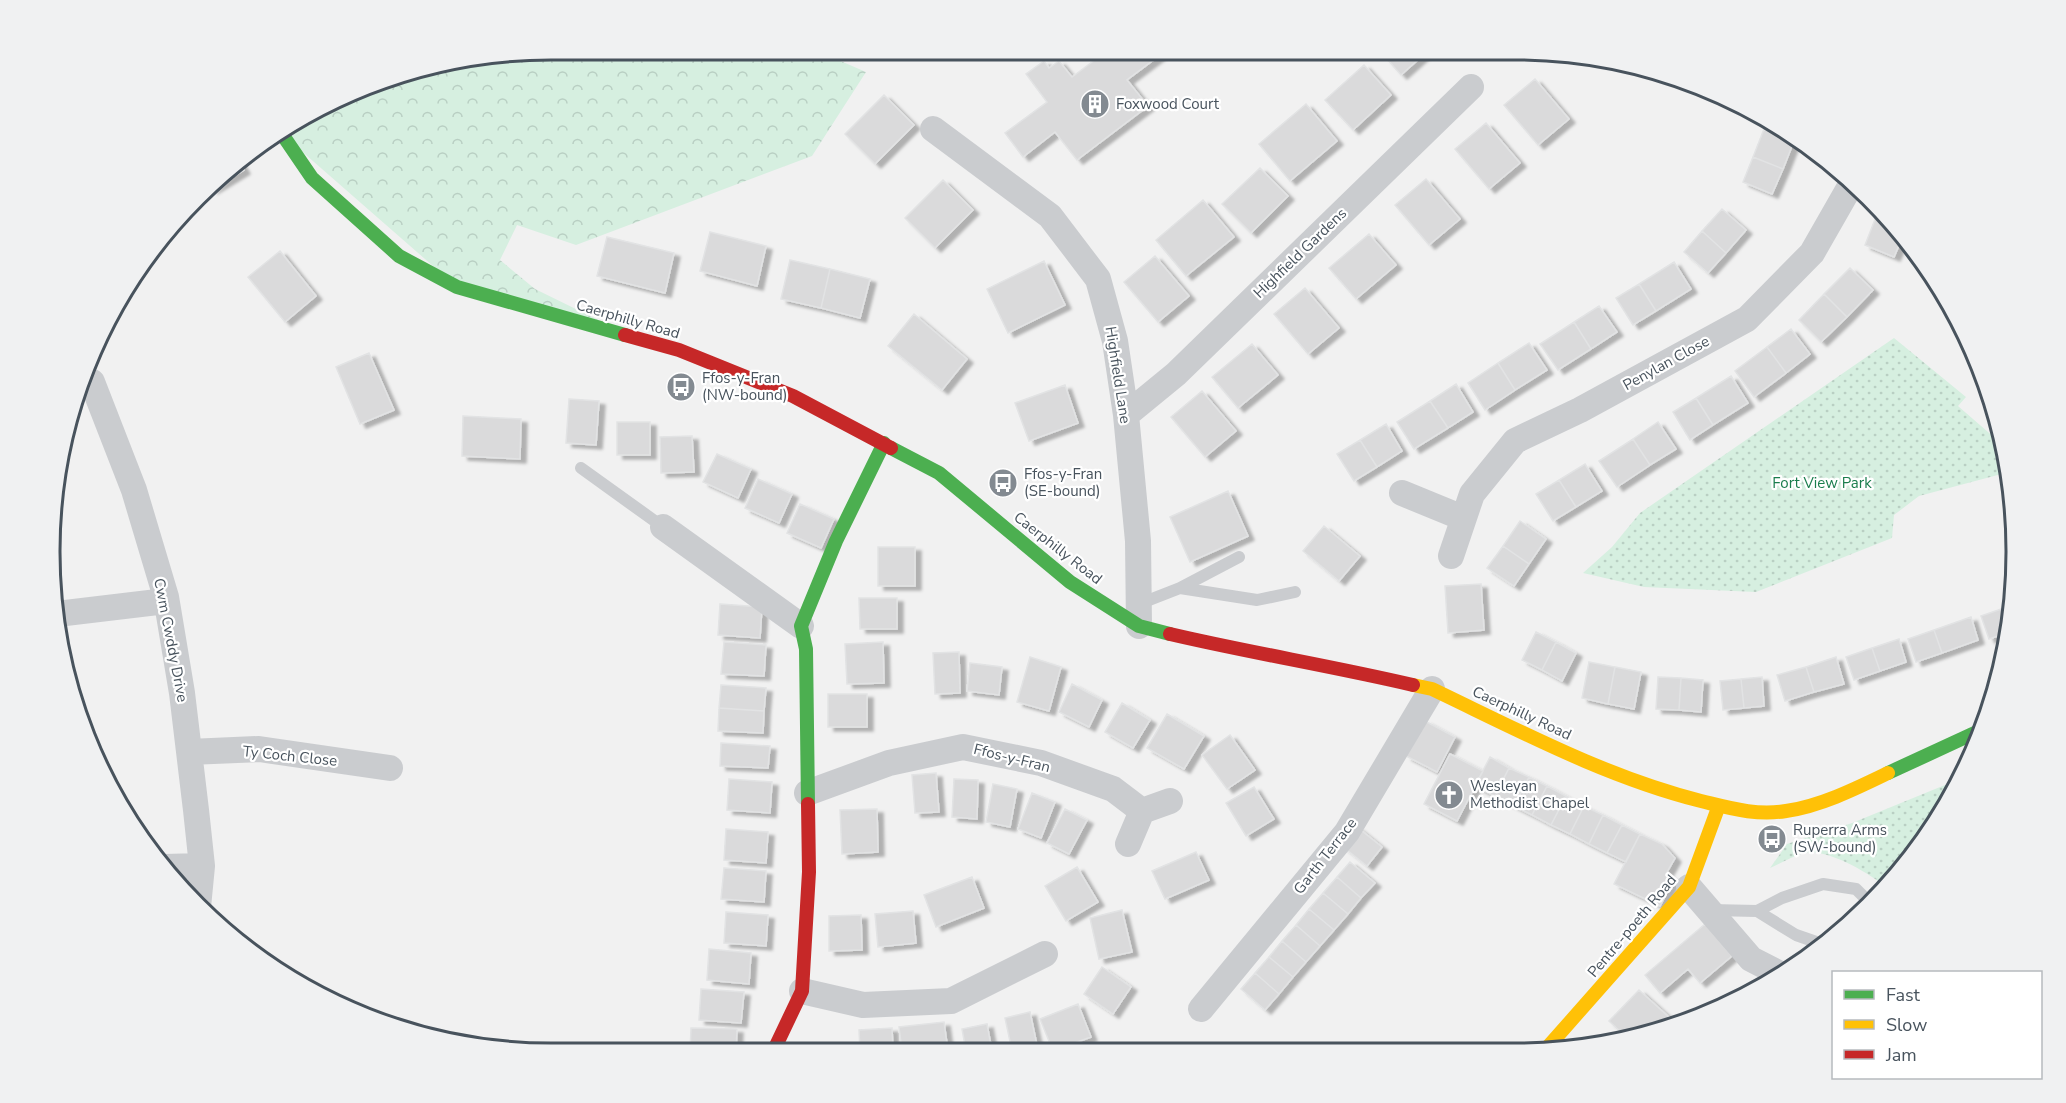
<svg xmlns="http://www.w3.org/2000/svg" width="2066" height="1103" font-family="'Nunito Sans',sans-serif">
  <defs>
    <pattern id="forest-crowns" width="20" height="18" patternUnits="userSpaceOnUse" patternTransform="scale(1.5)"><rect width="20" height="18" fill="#d6efe0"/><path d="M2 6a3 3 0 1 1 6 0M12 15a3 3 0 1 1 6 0" fill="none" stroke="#b9cfc3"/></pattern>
    <pattern id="park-dots" width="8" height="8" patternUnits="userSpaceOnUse" patternTransform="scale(1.5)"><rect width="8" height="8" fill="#d6efe0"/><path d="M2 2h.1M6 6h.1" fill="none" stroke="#b9cfc3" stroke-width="1.8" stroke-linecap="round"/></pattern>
    <filter id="shadow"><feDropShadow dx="6" dy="4" stdDeviation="1.5" flood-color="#0004"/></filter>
  </defs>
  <rect width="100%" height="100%" fill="#f1f1f1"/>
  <path fill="url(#forest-crowns)" d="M552,50H576L589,55L592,50H815L866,72L812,156L576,245L517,225L500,260L535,289L633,337L457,287L282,134L390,76Z"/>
  <path fill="url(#park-dots)" d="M1894,338L1966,397L1958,406L2003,445L2009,472L1919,496L1894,515L1892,538L1756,592L1644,587L1583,573L1612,547L1640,513Z
    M1962,778L1886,887C1870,874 1827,848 1805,853C1793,856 1781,863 1770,868L1787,844L1852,823Z"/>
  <path fill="#dadadb" stroke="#e2e3e4" stroke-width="1.5" filter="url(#shadow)" d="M1108,50H1156L1160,55L1127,80L1148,106L1077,160L1055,132L1023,157L1005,133L1047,102L1026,74L1044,61L1049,68L1059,61L1072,77Z
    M1379,50H1429L1401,75Z
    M1364,65L1391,95L1353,130L1325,100Z
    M1535,79L1569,119L1538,145L1504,105Z
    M884,95L914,125L875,164L845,134Z
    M1306,104L1337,141L1290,181L1259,144Z
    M1486,123L1520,163L1489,189L1455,149Z
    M1764,129L1794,141L1783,169L1753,157Z
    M1753,157L1783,169L1772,194L1743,182Z
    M239,161L244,170L211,190Z
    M1260,168L1288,196L1251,233L1222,204Z
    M1426,179L1460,219L1429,245L1395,205Z
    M943,180L973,210L935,248L905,218Z
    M1203,200L1234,237L1186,276L1156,240Z
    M1722,209L1746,230L1726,253L1702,231Z
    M1879,209L1903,236L1894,257L1865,245Z
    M1702,231L1726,253L1708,273L1684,252Z
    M710,232L766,246L757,286L700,271Z
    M1369,234L1396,265L1356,299L1329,268Z
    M607,237L674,253L665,293L597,276Z
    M280,251L316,296L285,322L248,277Z
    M1155,256L1189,296L1158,322L1124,282Z
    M790,260L830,269L821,308L781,299Z
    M1044,261L1065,305L1008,333L987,289Z
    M1674,262L1691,289L1656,311L1639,284Z
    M1850,268L1873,290L1847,317L1824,294Z
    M830,269L870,279L860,318L821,308Z
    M1639,284L1656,311L1633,325L1616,298Z
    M1305,288L1339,328L1308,354L1274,314Z
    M1824,294L1847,317L1821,342L1799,320Z
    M1599,306L1617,332L1591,349L1574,322Z
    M914,314L967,359L942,390L888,346Z
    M1574,322L1591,349L1558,370L1540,344Z
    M1791,329L1810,354L1786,373L1767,347Z
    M1529,343L1547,370L1515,390L1498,363Z
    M1252,344L1278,375L1238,408L1212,377Z
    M1767,347L1786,373L1754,397L1735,371Z
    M369,353L394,410L360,424L336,367Z
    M1498,363L1515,390L1485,410L1468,383Z
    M1731,376L1748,403L1713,425L1696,398Z
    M1456,384L1473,412L1448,428L1430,401Z
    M1065,385L1078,423L1029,441L1015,403Z
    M1202,391L1236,431L1205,457L1171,417Z
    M1696,398L1713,425L1690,440L1673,412Z
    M569,399L599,401L596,445L566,443Z
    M1430,401L1448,428L1414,449L1397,422Z
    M463,416L521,419L520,459L462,456Z
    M617,422H650V455H617Z
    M1658,422L1676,449L1650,465L1633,439Z
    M1386,424L1402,451L1377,467L1360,440Z
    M692,436L694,472L661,473L660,437Z
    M1633,439L1650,465L1617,487L1599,461Z
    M1360,440L1377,467L1354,481L1337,454Z
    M717,454L751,469L738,498L703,482Z
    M1585,464L1602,491L1576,507L1559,480Z
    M758,479L792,494L779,523L745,508Z
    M1559,480L1576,507L1553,521L1536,494Z
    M1228,491L1248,536L1190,562L1170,517Z
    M800,504L834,519L821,548L787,533Z
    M1520,521L1546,539L1529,564L1503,546Z
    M1324,526L1360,556L1339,581L1303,551Z
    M1503,546L1529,564L1514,586L1487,568Z
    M878,547H915V586H878Z
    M1481,584L1484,630L1448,633L1445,586Z
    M859,598H897V629H860Z
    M720,604L762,607L760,638L718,635Z
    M2007,607L2010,616L2007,633L1989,639L1981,616Z
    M1971,617L1978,640L1942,653L1934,630Z
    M1934,630L1942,653L1916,662L1908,639Z
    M1536,632L1556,642L1542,670L1522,660Z
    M1899,639L1906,662L1880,671L1872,648Z
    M724,642L766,645L764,676L721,674Z
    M883,642L884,683L847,684L845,644Z
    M1556,642L1576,653L1562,681L1542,670Z
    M1872,648L1880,671L1854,680L1846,657Z
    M959,652L960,693L935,694L933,653Z
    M1030,657L1061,667L1049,711L1017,702Z
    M1836,657L1844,684L1814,692L1806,667Z
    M1589,662L1615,667L1608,704L1582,698Z
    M970,663L1002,667L999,695L967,691Z
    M1615,667L1641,672L1634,709L1608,704Z
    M1806,667L1814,692L1785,701L1777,675Z
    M1658,677L1681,678L1679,710L1656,709Z
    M1762,677L1764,706L1744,708L1741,679Z
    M1681,678L1703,680L1701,712L1679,710Z
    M1741,679L1744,708L1723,710L1720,681Z
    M1072,684L1102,700L1089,727L1059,712Z
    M721,685L766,688L764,711L719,708Z
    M828,694H867V727H828Z
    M1122,703L1150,720L1133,748L1105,732Z
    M719,708L764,711L763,733L718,731Z
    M1167,714L1204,736L1184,769L1147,748Z
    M1425,721L1455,737L1437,772L1406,756Z
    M1230,735L1255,770L1227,789L1202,755Z
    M721,743L770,746L768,768L720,766Z
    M1450,754L1483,771L1457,821L1424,804Z
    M1490,757L1509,768L1495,796L1475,786Z
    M1509,768L1529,777L1514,806L1495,796Z
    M936,773L939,812L915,813L912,775Z
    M1529,777L1547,786L1532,815L1514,806Z
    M729,779L772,782L770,813L727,810Z
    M954,779L978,780L977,819L952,817Z
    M993,784L1017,789L1010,827L986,822Z
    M1547,786L1566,796L1551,825L1532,815Z
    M1254,787L1274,819L1246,836L1226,803Z
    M1032,793L1055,802L1041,838L1018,829Z
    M1566,796L1584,806L1570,834L1551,825Z
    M1584,806L1603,815L1589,844L1570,834Z
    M877,809L878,852L842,854L840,810Z
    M1065,809L1087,820L1069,854L1047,843Z
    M1603,815L1622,825L1607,853L1589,844Z
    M1622,825L1640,834L1626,862L1607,853Z
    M1357,827L1382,847L1367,866L1342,846Z
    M726,829L768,832L766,863L724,860Z
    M1640,834L1662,844L1675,858L1666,874L1674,879L1660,906L1614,884Z
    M1196,852L1209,880L1165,899L1152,871Z
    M1350,862L1375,883L1361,898L1337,877Z
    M1077,867L1098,902L1066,921L1045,886Z
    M724,868L766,871L764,902L721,899Z
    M972,877L984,908L936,927L924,895Z
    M1337,877L1361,898L1348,914L1323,893Z
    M1323,893L1348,914L1334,930L1309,909Z
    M1309,909L1334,930L1320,946L1296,925Z
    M1122,910L1132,952L1099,959L1090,918Z
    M913,911L916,943L878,947L875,914Z
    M726,912L768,915L766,946L724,943Z
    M861,915L862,950L829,951V916Z
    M1705,924L1732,956L1700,983L1688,969L1660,993L1645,975Z
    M1296,925L1320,946L1306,962L1282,941Z
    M1282,941L1306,962L1293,977L1269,957Z
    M709,949L751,953L749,984L707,980Z
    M1269,957L1293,977L1279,994L1255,973Z
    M1102,967L1131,987L1113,1014L1084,994Z
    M1255,973L1279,994L1265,1010L1241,989Z
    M701,989L744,992L741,1023L699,1020Z
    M1639,990L1670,1018L1661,1028L1626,1037L1609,1021Z
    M1078,1004L1091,1037L1053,1051L1040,1019Z
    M1030,1012L1038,1050L1012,1051L1005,1018Z
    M944,1022L948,1051H902L899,1027Z
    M987,1024L992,1051H966L962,1029Z
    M691,1028L737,1029L736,1052H690Z
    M892,1028L893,1051H860L859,1030Z"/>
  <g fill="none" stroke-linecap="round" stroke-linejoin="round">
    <path stroke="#cacccf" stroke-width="12" d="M581,468L663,527
      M1180,588L1239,557
      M1139,604L1180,588L1257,600L1295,592
      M1711,910L1757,911L1782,898L1823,884L1856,889L1869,902
      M1757,911L1796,935L1822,944"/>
    <path stroke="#cacccf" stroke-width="26" d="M933,129L1050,216L1098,279L1115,341L1126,415L1138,541L1139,626
      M92,382L134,490L166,597L182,693L196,810L202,866L198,907
      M1126,415L1176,374L1471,87
      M1402,493L1463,518
      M663,527L801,626
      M1451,556L1472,494L1515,441L1580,410L1747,319L1812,253L1852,183
      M57,614L166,601
      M189,752L259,749L390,768
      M807,793L889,763L963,747L1041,763L1113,789L1142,811
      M1128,844L1142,811L1170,801
      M164,867L202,866
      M1689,887L1751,959L1782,975
      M802,991L863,1005L951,1001L1045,954
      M1201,1009L1347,832L1432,689"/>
    <path stroke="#4caf50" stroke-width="14" d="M282,134L312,178L399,256L457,287L625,335
      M891,448L939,473L1070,582L1139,626L1170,634
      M1888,773L1981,730
      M808,804L806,649L801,626L836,541L884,443"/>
    <path stroke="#ffc107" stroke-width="14" d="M1413,685L1432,689C1520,731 1606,777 1701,801C1730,808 1756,816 1786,811C1821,806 1857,788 1888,773
      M1546,1049L1689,887L1718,808"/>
    <path stroke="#c62828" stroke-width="14" d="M625,335L679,350L793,396L891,448
      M1170,634C1251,653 1332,666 1413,685
      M773,1052L802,991L809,872L808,804"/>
  </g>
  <defs>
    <g id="building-disc" transform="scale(1.5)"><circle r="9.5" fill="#838a91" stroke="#fff"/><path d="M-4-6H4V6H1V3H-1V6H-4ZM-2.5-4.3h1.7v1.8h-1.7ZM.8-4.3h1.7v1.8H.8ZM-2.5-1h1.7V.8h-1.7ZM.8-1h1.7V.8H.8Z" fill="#fff"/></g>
    <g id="bus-disc" transform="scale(1.5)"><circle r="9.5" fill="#838a91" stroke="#fff"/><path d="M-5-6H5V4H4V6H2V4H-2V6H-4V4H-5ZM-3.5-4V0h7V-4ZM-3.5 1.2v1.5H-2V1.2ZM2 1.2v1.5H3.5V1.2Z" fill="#fff"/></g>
    <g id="church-disc" transform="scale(1.5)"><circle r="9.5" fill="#838a91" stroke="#fff"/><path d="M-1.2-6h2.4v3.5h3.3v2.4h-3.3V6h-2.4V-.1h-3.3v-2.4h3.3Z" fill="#fff"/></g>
  </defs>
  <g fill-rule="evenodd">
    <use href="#building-disc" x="1095" y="104"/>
    <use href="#bus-disc" x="681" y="387"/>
    <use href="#bus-disc" x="1003" y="483"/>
    <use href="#church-disc" x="1449" y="795"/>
    <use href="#bus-disc" x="1772" y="839"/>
  </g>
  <g text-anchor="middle" stroke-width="4.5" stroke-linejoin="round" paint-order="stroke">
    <g font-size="15" fill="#48535d" stroke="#fff" text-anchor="start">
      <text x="1116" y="109">Foxwood Court</text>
      <text x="702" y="383">Ffos-y-Fran<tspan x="702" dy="17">(NW-bound)</tspan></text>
      <text x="1024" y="479">Ffos-y-Fran<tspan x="1024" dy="17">(SE-bound)</tspan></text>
      <text x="1470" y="791">Wesleyan<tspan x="1470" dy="17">Methodist Chapel</tspan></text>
      <text x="1793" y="835">Ruperra Arms<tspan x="1793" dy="17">(SW-bound)</tspan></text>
    </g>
    <g font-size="15" fill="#48535d" stroke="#fff">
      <text transform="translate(1300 253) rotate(-44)" y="5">Highfield Gardens</text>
      <text transform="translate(628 319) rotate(16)" y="5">Caerphilly Road</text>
      <text transform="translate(1666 363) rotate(-29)" y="5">Penylan Close</text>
      <text transform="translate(1118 375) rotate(81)" y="5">Highfield Lane</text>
      <text transform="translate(1058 548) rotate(38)" y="5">Caerphilly Road</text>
      <text transform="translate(171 640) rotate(79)" y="5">Cwm Cwddy Drive</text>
      <text transform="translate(1522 713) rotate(25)" y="5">Caerphilly Road</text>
      <text transform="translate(290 756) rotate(6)" y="5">Ty Coch Close</text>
      <text transform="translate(1012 758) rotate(14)" y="5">Ffos-y-Fran</text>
      <text transform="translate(1325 856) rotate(-52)" y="5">Garth Terrace</text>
      <text transform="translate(1632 926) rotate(-50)" y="5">Pentre-poeth Road</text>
    </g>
    <g font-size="15" fill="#1a7d4d" stroke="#fff">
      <text x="1822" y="488">Fort View Park</text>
    </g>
  </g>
  <path d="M0 0H2066V1103H0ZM551 60H1515A491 491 0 0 1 2006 551V552A491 491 0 0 1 1515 1043H551A491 491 0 0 1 60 552V551A491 491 0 0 1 551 60Z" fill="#f0f1f2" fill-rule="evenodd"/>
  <path fill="none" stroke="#48535d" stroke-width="3" d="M551 60H1515A491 491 0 0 1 2006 551V552A491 491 0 0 1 1515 1043H551A491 491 0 0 1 60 552V551A491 491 0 0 1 551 60Z"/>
  <rect x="1832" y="971" width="210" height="108" fill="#ffffff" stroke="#b6babe" stroke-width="1.5"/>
  <rect x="1844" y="990" width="30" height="9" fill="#4caf50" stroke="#b6babe" stroke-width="1.5"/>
  <text x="1886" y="1001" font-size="18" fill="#48535d">Fast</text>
  <rect x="1844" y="1020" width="30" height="9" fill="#ffc107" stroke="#b6babe" stroke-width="1.5"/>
  <text x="1886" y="1031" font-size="18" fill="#48535d">Slow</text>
  <rect x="1844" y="1050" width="30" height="9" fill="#c62828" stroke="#b6babe" stroke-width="1.5"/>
  <text x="1886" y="1061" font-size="18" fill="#48535d">Jam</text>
</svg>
